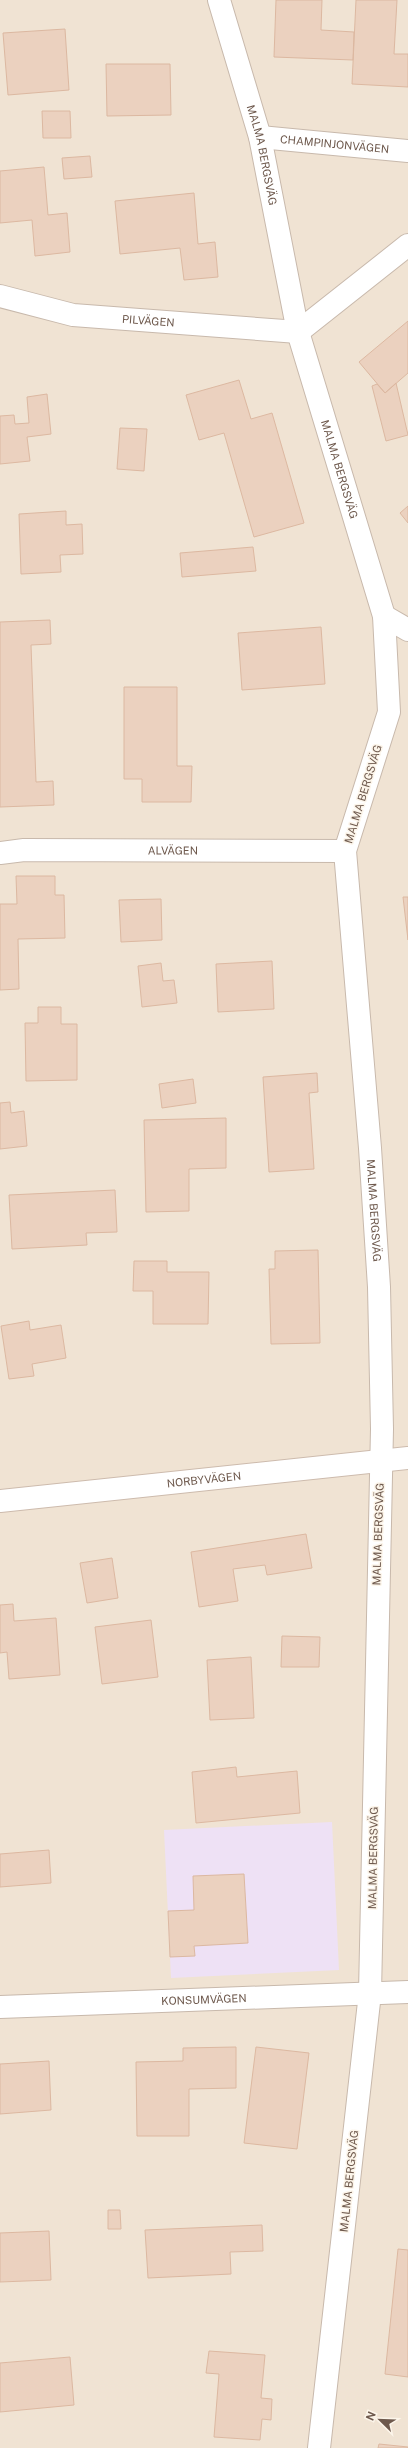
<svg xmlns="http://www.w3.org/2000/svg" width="408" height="2448" font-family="'Public Sans',sans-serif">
  <rect width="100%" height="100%" fill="#f9f1e4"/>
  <path fill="#f0e3d3" d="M0,0H408V2448H0Z"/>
  <path fill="#eee1f5" d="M332,1822L339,1970L171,1978L164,1830Z"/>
  <path fill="#ebd1bf" stroke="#dcb8a1" d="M276,0H322L321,30L354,32L353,60L274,57Z
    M356,0H397L394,54H408V87L352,84Z
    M65,29L69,90L8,95L3,33Z
    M106,64H170L171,115L107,116Z
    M42,111H70L71,138H43Z
    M90,156L92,177L64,179L62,158Z
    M44,167L48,215L67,213L70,252L35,256L32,220L0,223V171Z
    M194,193L198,244L215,242L218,277L184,280L180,248L120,254L115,201Z
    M408,321V373L385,393L359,362Z
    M239,380L251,419L272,413L304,523L254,537L224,433L199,440L186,395Z
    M396,383L408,435L386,441L372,386L377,384L385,393Z
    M47,394L51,434L27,437L30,461L0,464V416L14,415L15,424L29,423L27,397Z
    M120,428L147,429L144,471L117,469Z
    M408,506V523L400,513Z
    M66,511V525L82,524L83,554L60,555L61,572L21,574L19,514Z
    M253,547L256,571L182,577L180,553Z
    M50,620L51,644L31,645L36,782L53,781L54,805L0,807V622Z
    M321,627L325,684L242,690L238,633Z
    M124,687H177V766H192L191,802H142V779H124Z
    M16,876H55V895H64L65,938L18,939L19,989L0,990V904H17Z
    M403,897H408V940Z
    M161,899L162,940L121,942L119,900Z
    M272,961L274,1009L218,1012L216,964Z
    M161,963L163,981L174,980L177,1003L142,1007L138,966Z
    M38,1007H61V1024H77V1080L26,1081L25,1023H38Z
    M317,1073L318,1092L309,1093L314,1169L269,1172L263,1077Z
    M193,1079L196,1103L162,1108L159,1084Z
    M10,1102L11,1113L24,1111L27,1146L0,1149V1103Z
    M226,1118V1168L189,1169V1211L146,1212L144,1120Z
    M115,1190L117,1232L86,1233L87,1245L12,1249L9,1195Z
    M318,1250L320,1343L271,1344L269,1269H275V1251Z
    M134,1261H167V1272H209L208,1324H153V1291H133Z
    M29,1321L30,1330L61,1325L66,1358L32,1364L34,1376L9,1379L1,1326Z
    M306,1534L312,1568L267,1575L265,1565L233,1569L238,1601L199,1607L191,1552Z
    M112,1558L118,1598L87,1603L80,1563Z
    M13,1604L14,1621L56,1618L60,1675L9,1679L7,1652L0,1653V1605Z
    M151,1620L158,1677L102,1684L95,1627Z
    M282,1636L320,1637L319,1667H281Z
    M251,1657L254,1718L210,1720L207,1660Z
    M236,1767L237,1777L297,1771L300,1813L196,1823L192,1772Z
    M49,1850L51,1883L0,1887V1854Z
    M244,1874L248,1943L194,1946L195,1956L170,1957L168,1911L194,1910L193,1876Z
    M236,2047V2088L189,2089V2136H137L136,2062L183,2061V2048Z
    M256,2047L309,2053L297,2149L244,2143Z
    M49,2061L51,2110L0,2114V2064Z
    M108,2210H120L121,2229H108Z
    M262,2225L263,2251L230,2252L231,2274L148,2278L145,2230Z
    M49,2231L51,2280L0,2282V2233Z
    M398,2249L408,2250V2377L385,2374Z
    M209,2351L265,2355L261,2398L272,2399L271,2420L262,2419L260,2440L214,2437L219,2374L206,2373Z
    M70,2357L74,2405L0,2412V2363Z
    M379,2444L408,2447V2448H378Z"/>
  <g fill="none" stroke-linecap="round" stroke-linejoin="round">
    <g stroke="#c8b9ac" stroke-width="24">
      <g id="street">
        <path id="s1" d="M219,0L260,137L298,332L384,616L389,712L345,851L370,1148L379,1287L382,1429L370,1993L319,2448"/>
        <path id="s2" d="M260,137L408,151"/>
        <path id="s3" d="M0,296L73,315L298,332L408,245"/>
        <path d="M384,616L408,630"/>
        <path id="s4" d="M0,853L24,850L345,851"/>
        <path id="s5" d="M0,2007L408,1992"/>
      </g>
    </g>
    <g stroke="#cdbbad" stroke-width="24">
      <g id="secondary">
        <path id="s6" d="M0,1501L408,1458"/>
      </g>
    </g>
    <use href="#street" stroke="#fff" stroke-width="22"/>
    <use href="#secondary" stroke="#fff" stroke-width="22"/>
  </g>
  <g text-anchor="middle" stroke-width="3" stroke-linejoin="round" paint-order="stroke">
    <g font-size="11" fill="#6e594d" stroke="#fcf5ea">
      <text dy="4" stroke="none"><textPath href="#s2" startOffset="75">CHAMPINJONVÄGEN</textPath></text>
      <text dy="4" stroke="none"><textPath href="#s1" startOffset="161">MALMA BERGSVÄG</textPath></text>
      <text dy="4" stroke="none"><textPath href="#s3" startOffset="151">PILVÄGEN</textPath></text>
      <text dy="4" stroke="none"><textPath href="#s1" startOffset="485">MALMA BERGSVÄG</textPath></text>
      <text transform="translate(363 794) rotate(-73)" y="4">MALMA BERGSVÄG</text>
      <text dy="4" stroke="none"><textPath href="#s4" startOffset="173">ALVÄGEN</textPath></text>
      <text dy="4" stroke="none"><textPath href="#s1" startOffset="1241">MALMA BERGSVÄG</textPath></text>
      <text dy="4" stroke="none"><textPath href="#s6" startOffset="205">NORBYVÄGEN</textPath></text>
      <text transform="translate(378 1534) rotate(-88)" y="4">MALMA BERGSVÄG</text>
      <text transform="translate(373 1858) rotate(-89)" y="4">MALMA BERGSVÄG</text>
      <text dy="4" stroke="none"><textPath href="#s5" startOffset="204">KONSUMVÄGEN</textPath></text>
      <text transform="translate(349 2181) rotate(-84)" y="4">MALMA BERGSVÄG</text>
    </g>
  </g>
  <g transform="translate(380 2420) rotate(293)" stroke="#fcf5ea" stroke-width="3" paint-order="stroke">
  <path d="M0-3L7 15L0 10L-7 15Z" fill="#6e594d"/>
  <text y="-6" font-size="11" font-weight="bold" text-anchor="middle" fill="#6e594d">N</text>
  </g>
</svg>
